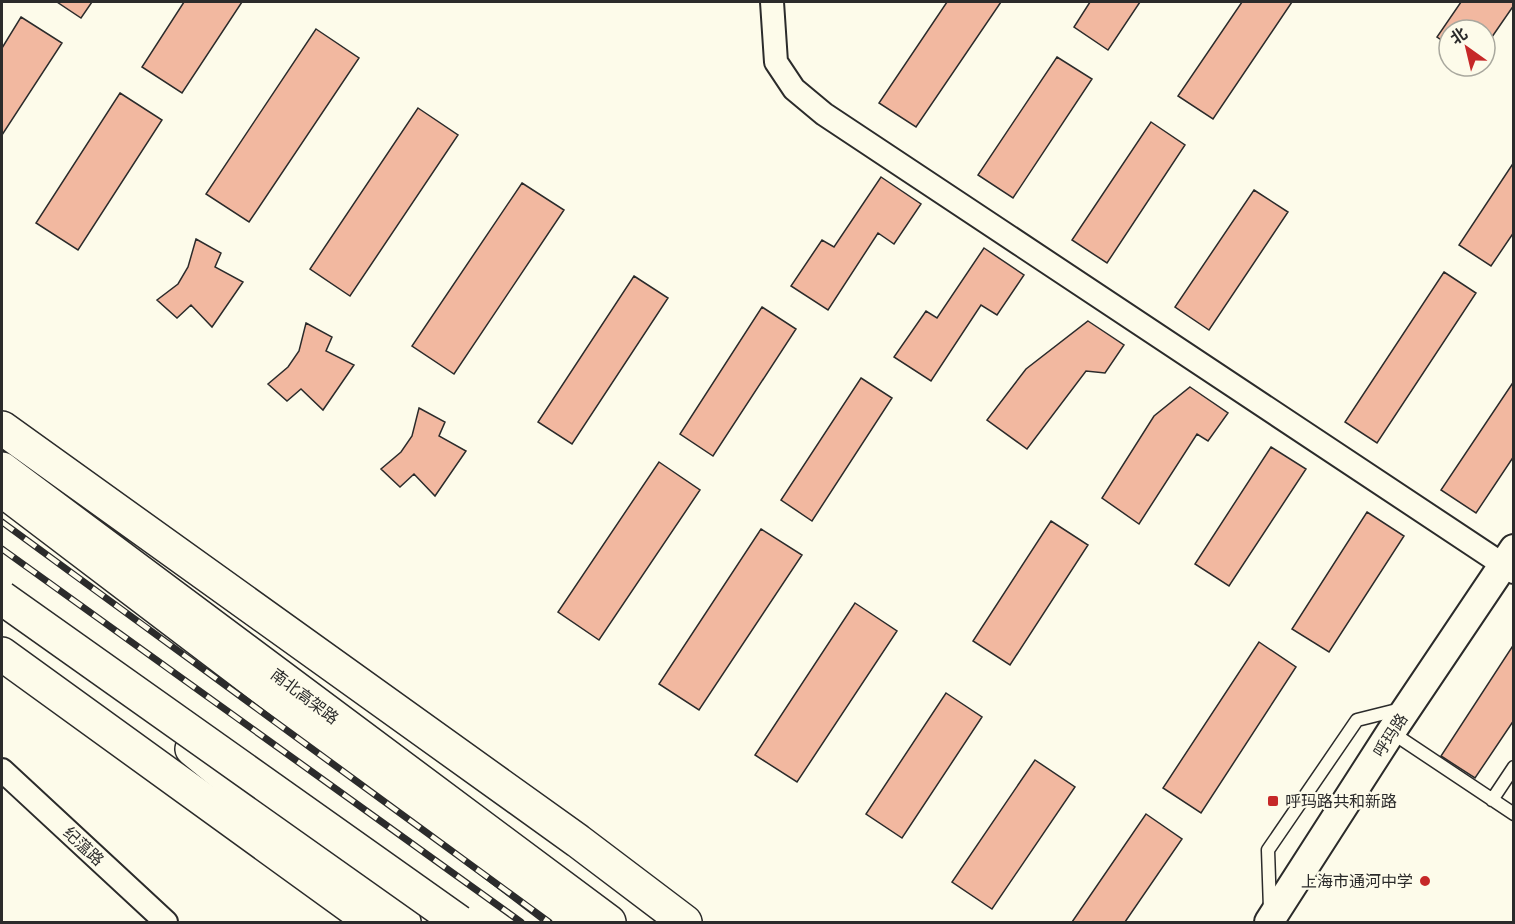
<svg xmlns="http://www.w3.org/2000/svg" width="1515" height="924" font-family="Mulish,'Noto Sans SC',sans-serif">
  <rect width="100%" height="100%" fill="#fdfbea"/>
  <path fill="#f2b8a0" stroke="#2b2b2b" stroke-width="1.5" d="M57,2H92L81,18Z
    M184,2H242L182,93L142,67Z
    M947,2H1001L916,127L879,103Z
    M1090,2H1140L1108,50L1074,27Z
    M1242,2H1292L1213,119L1178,96Z
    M1461,2H1514V5L1485,47V30H1449V45L1437,37Z
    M21,17L62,43L2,135V48Z
    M316,29L359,58L249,222L206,194Z
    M1057,57L1092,79L1013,198L978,175Z
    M120,93L162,120L78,250L36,223Z
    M418,108L458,135L350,296L310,269Z
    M1151,122L1185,145L1107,263L1072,240Z
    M1514,162V232L1491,266L1459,245Z
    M881,177L921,204L894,244L878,233L828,310L791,286L822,240L834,247Z
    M522,183L564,210L454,374L412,346Z
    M1254,190L1288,212L1209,330L1175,307Z
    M196,239L221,253L215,267L243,282L212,327L191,305L177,318L157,300L178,284L188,267Z
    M984,248L1024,275L997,315L981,305L931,381L894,357L926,311L937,318Z
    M1444,272L1476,293L1377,443L1345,422Z
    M634,276L668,298L572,444L538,422Z
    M762,307L796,329L713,456L680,434Z
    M1088,321L1124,345L1105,373L1086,371L1027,449L987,420L1026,369Z
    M306,323L332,337L326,351L354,365L323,410L301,389L287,401L268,384L288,367L299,351Z
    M861,378L892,398L812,521L781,500Z
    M1514,381V456L1476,513L1441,490Z
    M1190,387L1228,413L1208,441L1197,434L1139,524L1102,498L1154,416Z
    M419,408L445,422L439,436L466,451L435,496L414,474L400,487L381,469L401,452L412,436Z
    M1271,447L1306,469L1229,586L1195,564Z
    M659,462L700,490L599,640L558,612Z
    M1367,512L1404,536L1329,652L1292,629Z
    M1051,521L1088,545L1010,665L973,641Z
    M761,529L802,555L699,710L659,684Z
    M855,603L897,631L797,782L755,755Z
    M1259,642L1296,667L1201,813L1163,788Z
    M1514,644V720L1475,778L1441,756Z
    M946,693L982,717L902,838L866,814Z
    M1035,760L1075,787L992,909L952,882Z
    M1146,814L1182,839L1125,922H1072Z"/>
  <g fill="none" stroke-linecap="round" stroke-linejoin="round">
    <g stroke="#2b2b2b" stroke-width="15">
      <path id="service" d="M1391,732L1514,814
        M1492,800L1514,767
        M1270,909L1268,850L1357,720L1401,709"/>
    </g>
    <g stroke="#2b2b2b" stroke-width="26">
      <path id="minor" d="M772,2L776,62L794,89L824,114L1514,572
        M2,770L166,922"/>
    </g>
    <g stroke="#2b2b2b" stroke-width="32">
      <path id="tertiary" d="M1269,922L1391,732L1514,549"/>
    </g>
    <g stroke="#2b2b2b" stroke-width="36">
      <path id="primary" d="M2,490L571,922
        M192,749L404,922"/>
    </g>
    <g stroke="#2b2b2b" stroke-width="36">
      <path id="trunk" d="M2,428L578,841L685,922
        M2,469L609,922
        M2,654L372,922"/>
    </g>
    <use href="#service" stroke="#fdfbea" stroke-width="12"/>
    <use href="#minor" stroke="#fdfbea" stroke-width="22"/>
    <use href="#tertiary" stroke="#fdfbea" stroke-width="28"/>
    <use href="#primary" stroke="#fdfbea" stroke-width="33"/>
    <use href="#trunk" stroke="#fdfbea" stroke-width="33"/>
    <g stroke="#2b2b2b" stroke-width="7">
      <path id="rail" d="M2,522L549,922
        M2,549L521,922"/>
    </g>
    <use href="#rail" stroke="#fdfbea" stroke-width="4.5" stroke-dasharray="14" stroke-linecap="butt"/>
    <g stroke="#2b2b2b" stroke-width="36" stroke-linecap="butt">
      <path id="trunk-bridge" d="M2,598L459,922"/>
    </g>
    <use href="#trunk-bridge" stroke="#fdfbea" stroke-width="33"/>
  </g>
  <g fill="#c62828" stroke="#fdfbea" stroke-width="2">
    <rect x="1267" y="795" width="12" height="12" rx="3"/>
    <circle cx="1425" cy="881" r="6"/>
  </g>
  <g text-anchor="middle" stroke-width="4.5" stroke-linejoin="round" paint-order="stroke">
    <g font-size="16" fill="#2b2b2b" stroke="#fdfbea">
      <text transform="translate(305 696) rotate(37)" y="6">南北高架路</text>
      <text transform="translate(1390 735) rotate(-57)" y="6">呼玛路</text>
      <text transform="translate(84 846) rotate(43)" y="6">纪蕰路</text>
    </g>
    <g font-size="16" fill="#2b2b2b" stroke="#fdfbea" text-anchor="start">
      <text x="1285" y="807">呼玛路共和新路</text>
      <text x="1413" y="887" text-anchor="end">上海市通河中学</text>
    </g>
  </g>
  <rect width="1515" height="924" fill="none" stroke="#2b2b2b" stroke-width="6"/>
  <g transform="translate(1467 48) rotate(326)"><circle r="28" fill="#fdfbea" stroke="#a9a89e" stroke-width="1.5"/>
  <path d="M0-4.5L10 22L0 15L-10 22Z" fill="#c62828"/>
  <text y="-9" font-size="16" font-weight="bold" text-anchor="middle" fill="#2b2b2b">北</text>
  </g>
</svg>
